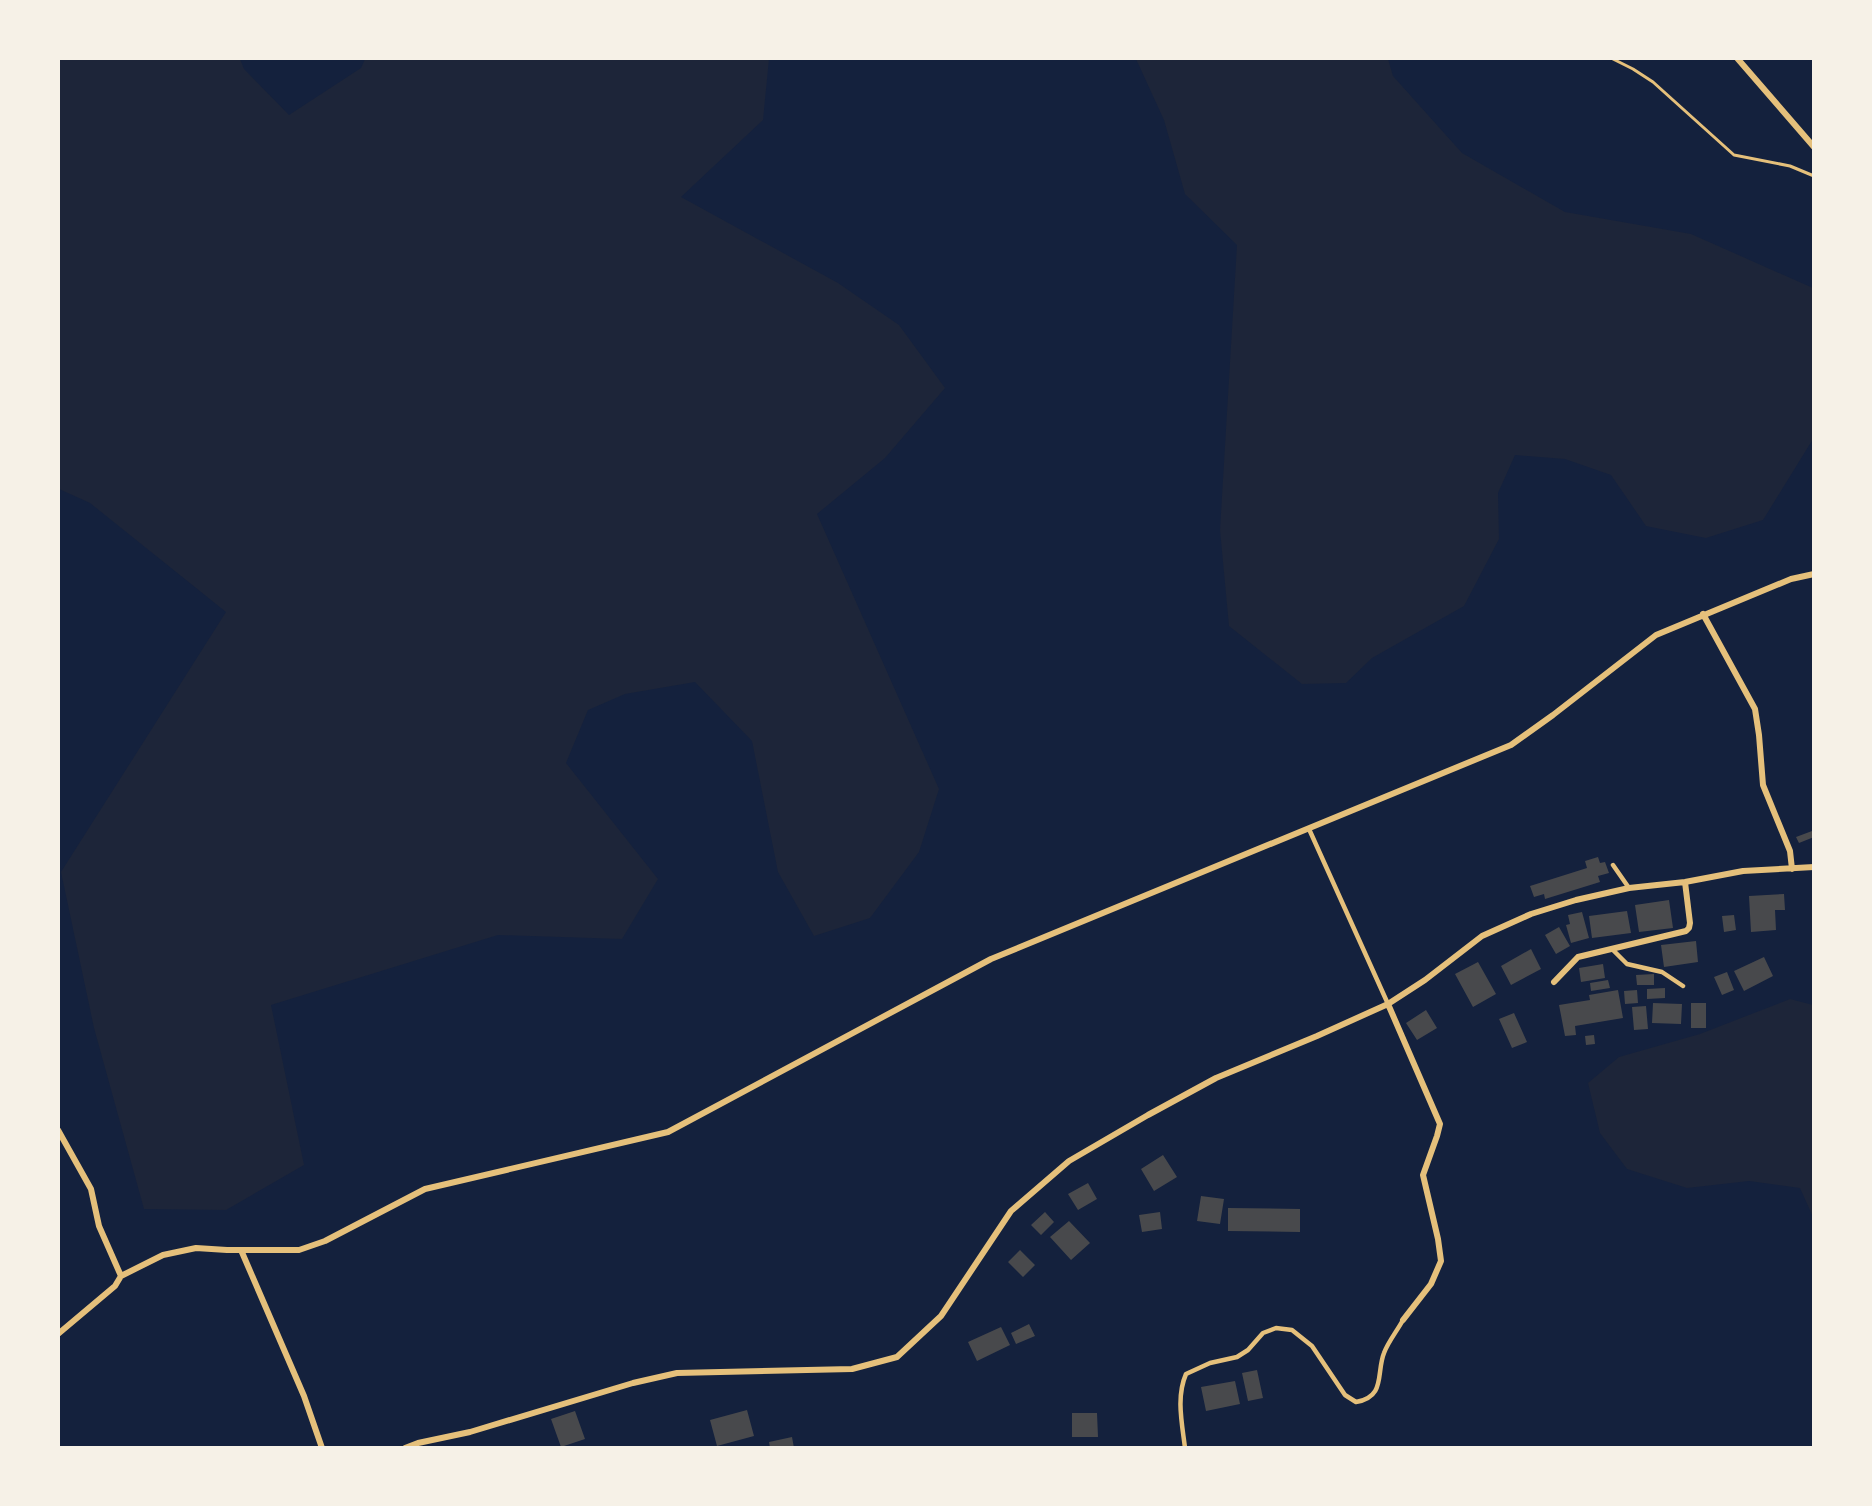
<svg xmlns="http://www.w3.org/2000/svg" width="1872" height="1506" font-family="Spectral,serif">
  <rect width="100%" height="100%" fill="#14213d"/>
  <path fill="#1d2539" d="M59,58L240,59L244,69L289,115L361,68L365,59H769L763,120L681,197L838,283L899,325L945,388L885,458L817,514L939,789L919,852L870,918L814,936L778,872L752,741L695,682L625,694L588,710L566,763L658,879L622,939L498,935L271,1005L304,1165L226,1210L144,1209L94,1028L61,872L226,612L90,503L59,489Z
    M1136,59H1388L1393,76L1462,153L1565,212L1691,234L1813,288V439L1763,520L1706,538L1646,526L1611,475L1565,459L1515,455L1498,493L1499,539L1464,606L1372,658L1346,683L1302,684L1229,626L1220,530L1237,245L1185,194L1164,120Z
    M1790,999L1813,1005V1217L1800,1188L1749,1181L1687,1188L1627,1169L1600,1133L1588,1083L1619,1057L1700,1034Z"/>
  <path fill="#48494c" d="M1812,831L1814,837L1799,843L1796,837Z
    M1598,857L1600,863L1605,862L1609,873L1598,876L1600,882L1545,899L1544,894L1534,897L1530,886L1587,868L1585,861Z
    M1784,894L1785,910H1775L1776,930L1751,932L1749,896Z
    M1669,900L1673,928L1639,932L1635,905Z
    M1627,911L1631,933L1592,938L1589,916Z
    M1582,912L1589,938L1571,943L1566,925L1570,924L1568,915Z
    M1734,915L1736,930L1724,932L1722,916Z
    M1559,927L1570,946L1556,954L1545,935Z
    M1696,941L1698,962L1664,967L1661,945Z
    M1531,949L1541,969L1511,985L1501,966Z
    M1764,957L1773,976L1744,991L1734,971Z
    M1478,962L1496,994L1473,1007L1455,974Z
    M1603,964L1605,978L1581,982L1579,968Z
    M1727,972L1734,990L1722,995L1714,977Z
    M1654,974V985H1637L1636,975Z
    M1608,980L1610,988L1591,991L1590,983Z
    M1665,988V998L1647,999V989Z
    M1618,990L1623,1018L1575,1026L1576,1035L1565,1036L1559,1005L1590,1000L1589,995Z
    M1637,990L1638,1003L1625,1004L1624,991Z
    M1653,1003L1682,1004L1681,1024L1652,1023Z
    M1691,1003H1706V1028H1691Z
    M1646,1006L1648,1029L1634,1030L1632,1007Z
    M1426,1010L1437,1028L1417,1040L1406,1023Z
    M1514,1013L1527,1042L1512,1048L1499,1019Z
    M1594,1035L1595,1044L1586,1045L1585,1036Z
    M1163,1155L1177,1177L1154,1191L1141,1169Z
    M1088,1183L1097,1199L1078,1210L1068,1194Z
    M1201,1196L1224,1199L1220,1224L1197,1221Z
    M1228,1208L1300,1209V1232L1228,1231Z
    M1045,1212L1054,1222L1041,1235L1031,1225Z
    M1160,1212L1162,1229L1142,1232L1139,1215Z
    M1069,1221L1090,1243L1071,1260L1050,1237Z
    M1020,1250L1035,1265L1023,1277L1008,1262Z
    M1029,1324L1035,1336L1016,1344L1011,1333Z
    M1001,1327L1010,1345L977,1361L968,1342Z
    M1257,1370L1263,1398L1248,1401L1242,1373Z
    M1235,1381L1240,1404L1206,1411L1201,1387Z
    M747,1410L754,1436L717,1446L710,1420Z
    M575,1411L585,1439L561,1447L551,1419Z
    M1072,1413H1097L1098,1437H1072Z
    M792,1437L794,1448H770L769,1442Z"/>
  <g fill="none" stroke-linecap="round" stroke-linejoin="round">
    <path stroke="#e5c07b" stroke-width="3" d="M1611,58L1633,69L1653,82L1734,155L1790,166L1814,176"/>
    <path stroke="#e5c07b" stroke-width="4.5" d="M1309,829L1388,1004
      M1613,865L1629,888
      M1613,950L1627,964L1662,972L1683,986
      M1185,1448C1182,1423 1176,1397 1186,1374L1210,1363L1237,1357L1248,1350L1263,1333L1276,1328L1292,1330L1312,1346L1345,1395L1356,1402C1386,1397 1376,1373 1384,1353C1388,1342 1397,1331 1403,1320"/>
    <path stroke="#e5c07b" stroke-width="6" d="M1737,58L1814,147
      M1703,614L1755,709L1759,735L1763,785L1790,851L1792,869
      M1554,982L1578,957L1686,931L1689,928L1690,923L1685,882
      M1388,1004L1440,1124L1437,1136L1423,1175L1438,1239L1441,1261L1431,1284L1403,1320
      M58,1130L91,1189L99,1226L121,1276
      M241,1250L304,1396L322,1448
      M58,1334L115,1286L121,1276L163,1255L196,1248L227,1250H299L325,1241L425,1189L668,1132L991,959L1511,745L1553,715L1656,635L1791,579L1814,574
      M405,1448L418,1443L470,1432L633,1383L677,1373L852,1369L897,1357L941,1316L1011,1211L1069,1161L1148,1115L1216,1078L1317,1036L1388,1004L1425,980L1482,936L1531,914L1576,900L1629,888L1685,882L1743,871L1814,867"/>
  </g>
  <rect width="1872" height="1506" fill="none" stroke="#f6f1e7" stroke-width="120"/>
</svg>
